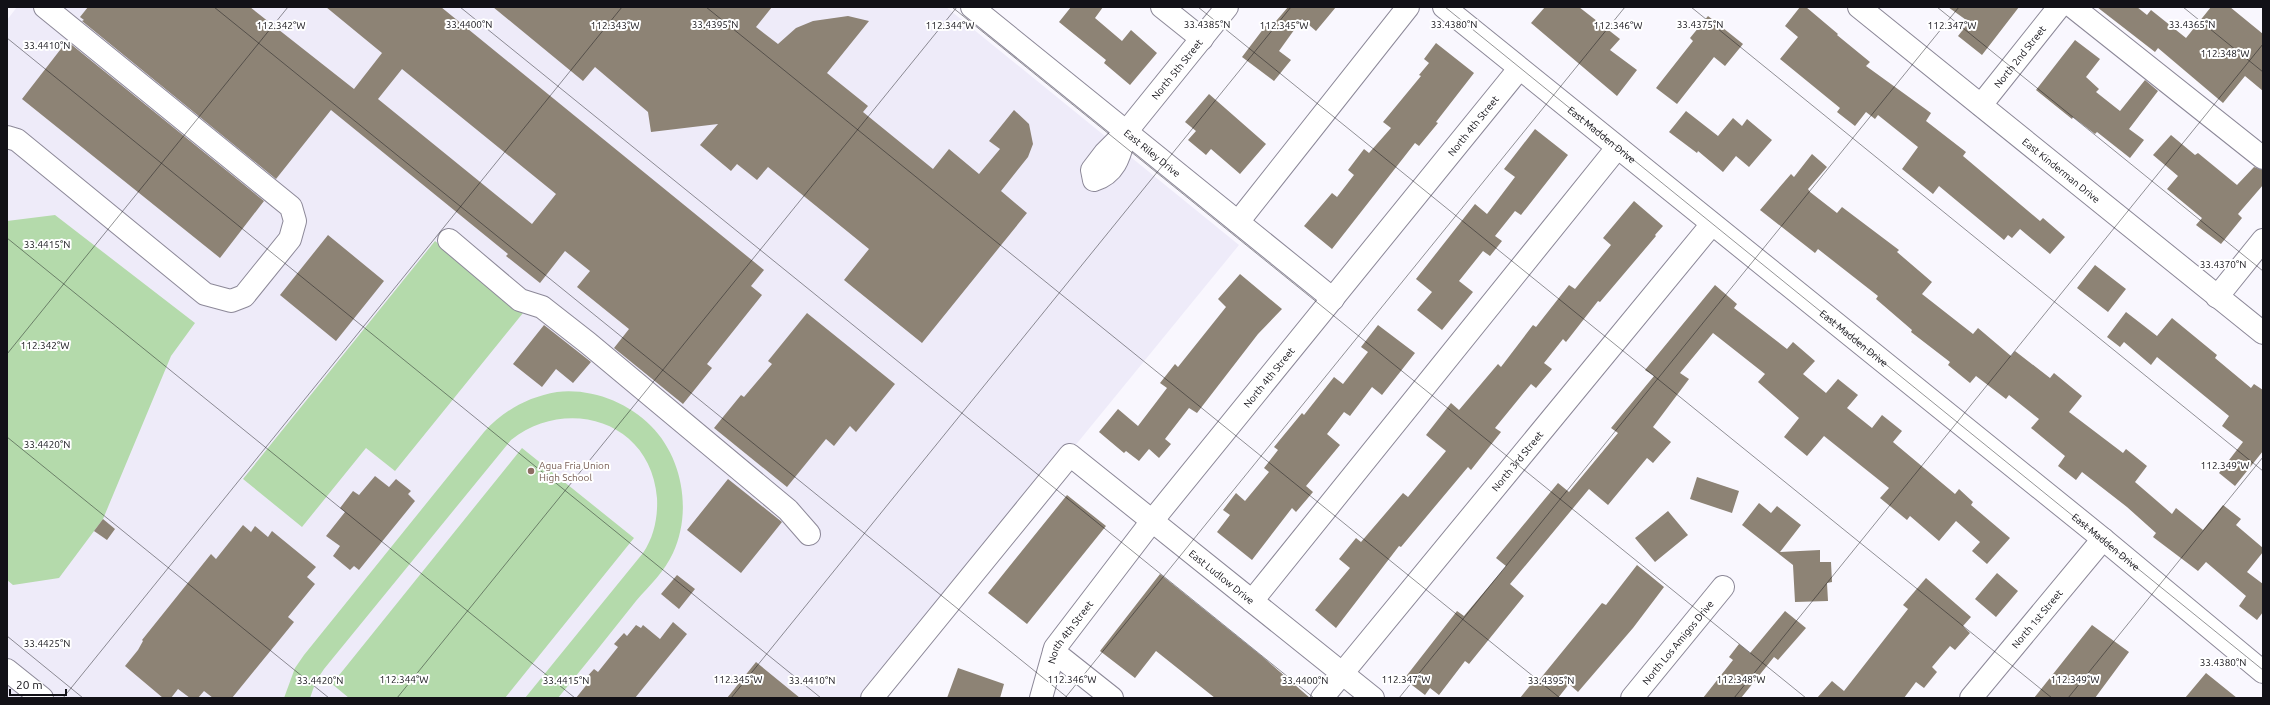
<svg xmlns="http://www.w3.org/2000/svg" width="2270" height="705" font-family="Ubuntu,sans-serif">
  <rect width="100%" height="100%" fill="#f9f7fe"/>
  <path fill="#eeebf9" d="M17,7H946L1239,245L869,698H7V20Z"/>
  <path fill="#b4daab" d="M55,215L195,323L171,356L103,519L59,578L13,585L7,580V221Z
    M435,241L523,313L395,471L366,448L302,527L243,479Z
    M557,392C591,388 627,402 651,426C683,458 692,512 673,553C665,571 649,586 636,601C610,634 584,666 558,698H525L643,553C654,537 658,517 657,498C651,421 567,396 511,440L324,669L316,681L310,698H284L295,668L304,655L484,432C504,410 528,397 557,392Z
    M522,448L634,538L505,698H349L332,684Z"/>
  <path fill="#8d8375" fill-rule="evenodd" d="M88,7H250L354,89L382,53L326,7H441L764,270L751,286L762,295L707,364L712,368L683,404L614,348L629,329L577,287L590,271L565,251L540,283L506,256L508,254L331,110L276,179L82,21L84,20L80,17ZM402,69L556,194L532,224L378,99Z
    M493,7H772L756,27L778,44L796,28L813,21L848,16L869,21L827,73L868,106L863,112L933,169L949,149L979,174L1000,149L989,141L1014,110L1029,124L1033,144L1028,157L1001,191L1027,213L922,343L844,280L869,249L768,167L757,180L737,164L731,171L700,145L718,124L651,132L648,112L595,67L583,81Z
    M1071,7H1103L1095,18L1122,41L1131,30L1157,53L1130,85L1104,63L1106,60L1059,22Z
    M1288,7H1336L1316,31L1302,19L1279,51L1291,60L1274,81L1242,57L1267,24L1271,27Z
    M1545,7H1579L1620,39L1610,50L1637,70L1617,96L1531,23Z
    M1800,7H1806L1838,34L1837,35L1870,62L1866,66L1931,113L1926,121L1966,152L1963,156L2040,221L2043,218L2065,237L2050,254L2020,229L2012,238L2008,235L2004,240L1939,186L1933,194L1902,169L1918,147L1878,115L1875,119L1866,112L1855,126L1837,112L1840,108L1780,59L1798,37L1785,26Z
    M1948,7H2019L1982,55L1958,36L1969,22Z
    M2097,7H2137L2147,15L2151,10L2186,38L2211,7H2230L2263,34V91L2245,76L2223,103L2158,48L2155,52Z
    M1708,16L1743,44L1725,66L1714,57L1677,104L1656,88L1693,41L1690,38Z
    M2075,40L2100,59L2086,77L2099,89L2096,92L2120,111L2145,80L2158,91L2129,129L2144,140L2130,158L2097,132L2095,134L2073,117L2072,119L2036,90Z
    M67,41L264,201L220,258L22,99Z
    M1436,43L1474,73L1436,122L1438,123L1419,146L1415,143L1332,249L1304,226L1332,193L1337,197L1354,175L1348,170L1364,149L1369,153L1391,128L1383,122L1421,76L1419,75L1429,63L1424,59Z
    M1209,94L1266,144L1240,174L1211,149L1206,155L1188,140L1196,131L1185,122Z
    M1686,111L1718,136L1733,118L1742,126L1747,119L1772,140L1749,167L1736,156L1723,172L1698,151L1697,153L1669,132Z
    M1535,129L1568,155L1521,215L1515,211L1495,236L1502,241L1490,256L1483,251L1459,281L1473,292L1442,330L1417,310L1432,292L1416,279L1475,204L1487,214L1515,177L1504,169Z
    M2171,135L2195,155L2198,153L2237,185L2254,167L2263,170V185L2238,214L2242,218L2221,244L2196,225L2202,218L2167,189L2178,176L2153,155Z
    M1812,154L1827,167L1808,189L1810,192L1837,213L1842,207L1899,250L1897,252L1932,282L1922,294L1973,334L1978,328L2011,356L2015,351L2050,378L2054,373L2082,396L2069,412L2123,453L2126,449L2147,466L2135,482L2172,514L2176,508L2203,530L2223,505L2241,519L2236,525L2263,548V552L2247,572L2263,584V612L2257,620L2239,606L2246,596L2206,562L2198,571L2153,537L2156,533L2127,507L2082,472L2076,480L2058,466L2065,456L2031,428L2039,419L2009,395L2006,399L1976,376L1970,383L1948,365L1950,362L1911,332L1912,330L1876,299L1878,296L1818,249L1815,253L1760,210L1791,174L1794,177Z
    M1634,201L1663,226L1655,235L1656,236L1600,302L1598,301L1566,342L1563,339L1544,363L1552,369L1536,388L1531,384L1495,428L1501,432L1471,470L1468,467L1401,547L1399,546L1336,628L1315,610L1350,568L1339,559L1356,538L1361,542L1403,493L1408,497L1446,451L1426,435L1451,403L1459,410L1498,364L1501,367L1533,325L1536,327L1569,285L1575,289L1611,245L1603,238Z
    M328,235L384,281L336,341L280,295Z
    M2095,265L2126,289L2108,312L2077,288Z
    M1240,274L1282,309L1258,334L1197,413L1189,408L1165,439L1171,444L1159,458L1149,449L1139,461L1126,451L1124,453L1099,432L1118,409L1138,426L1167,388L1160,383L1175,364L1178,367L1226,307L1218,299Z
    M1715,285L1737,304L1734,308L1787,349L1793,342L1815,361L1803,374L1826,393L1838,379L1858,395L1847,408L1872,428L1882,415L1902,431L1893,442L1955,494L1959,489L1973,502L1971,505L2010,538L1987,564L1972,551L1980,542L1956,521L1939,541L1910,516L1907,520L1880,498L1889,488L1824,436L1807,456L1784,437L1799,418L1758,382L1765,374L1713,333L1680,373L1689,379L1653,427L1671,442L1653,463L1647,458L1608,505L1589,489L1510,584L1524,596L1469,664L1465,661L1439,695L1430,688L1425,695L1404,679L1457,611L1464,616L1506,566L1496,558L1558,483L1569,492L1618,433L1611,428L1654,376L1645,370Z
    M2126,312L2157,336L2172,318L2217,355L2215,358L2251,388L2254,384L2263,390V451L2235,486L2219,473L2243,442L2222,426L2229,416L2157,357L2151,365L2124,342L2120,347L2107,337Z
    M807,313L895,384L856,432L850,426L834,446L826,439L787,487L714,428L741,395L744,397L772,364L768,361Z
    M544,325L591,362L573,383L556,369L542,387L513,364Z
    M1378,325L1415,353L1382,395L1372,387L1350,416L1344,412L1327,434L1340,445L1306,486L1313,492L1296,512L1292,508L1252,560L1217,532L1230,515L1223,510L1236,493L1245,501L1269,472L1264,468L1278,450L1274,447L1302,413L1304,415L1334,377L1343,384L1368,352L1361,347Z
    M375,476L389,487L396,479L411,491L408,494L415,501L359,570L354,566L350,570L333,556L340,546L326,536L345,512L340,508L353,491L359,495Z
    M1697,477L1739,491L1732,513L1690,499Z
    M728,479L782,522L741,573L687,530Z
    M1067,495L1106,526L1027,624L988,593Z
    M1759,503L1771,513L1777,506L1801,525L1780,552L1820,550V562H1831L1832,582L1827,583L1828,601L1795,602L1793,565L1742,525Z
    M1668,511L1688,535L1655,562L1635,538Z
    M103,519L115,529L107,540L94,531Z
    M243,525L251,532L255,526L268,537L272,531L316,567L307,577L315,584L288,617L294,622L232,698H213L204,691L198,698H190L178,689L171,698H163L125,666L138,650L143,641L142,640L211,554L216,559Z
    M1637,565L1664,587L1633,628L1578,692L1569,684L1558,698H1520L1537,677L1540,679L1602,603L1606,605Z
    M1997,573L2018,591L1996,617L1975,599Z
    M1160,574L1264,658L1310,698H1215L1156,651L1135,678L1100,651Z
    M677,575L695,589L679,609L661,594Z
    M1926,578L1971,617L1963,626L1970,633L1955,650L1950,646L1932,667L1937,672L1924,688L1916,682L1904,698H1817L1832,681L1844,691L1908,609L1903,605Z
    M1785,611L1806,628L1778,660L1774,657L1741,698H1703L1733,660L1729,657L1739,644L1750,653Z
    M673,622L687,634L635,698H576L588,683L584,680L594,669L598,672L618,647L614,644L624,633L627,636L636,625L641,628L643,625L660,639Z
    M2092,625L2129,652L2095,698H2034Z
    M756,662L800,698H727Z
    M958,668L1004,684L1000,698H947Z
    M2206,673L2237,698H2185Z"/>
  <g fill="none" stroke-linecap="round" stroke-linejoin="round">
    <g stroke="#8c8898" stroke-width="24">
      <g id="minor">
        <path id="s1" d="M972,7L1333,299"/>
        <path d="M1162,7L1202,39"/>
        <path id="s2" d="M1444,7L2103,539L2263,672"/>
        <path id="s3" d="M1859,7L2263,333"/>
        <path d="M2073,7L2263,158"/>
        <path id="s4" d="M1981,105L2059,7"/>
        <path id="s5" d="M1126,132C1120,153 1117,173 1094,180L1092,170L1105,153L1126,132L1227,7"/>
        <path d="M7,137L17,140L205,294L231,301L244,296L290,239L295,221L291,207L45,7"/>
        <path d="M1238,222L1408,7"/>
        <path d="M449,240L520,300L542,307L588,343L788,510L809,534"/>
        <path d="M2217,297L2263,240"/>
        <path d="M1252,601L1617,148"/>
        <path d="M1054,652L1112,698"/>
        <path d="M7,670L42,698"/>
        <path id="s6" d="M872,698L1070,455L1373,698"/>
        <path id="s7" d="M1041,698L1055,648L1152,521L1519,69"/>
        <path id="s8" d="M1322,698L1712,224"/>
        <path id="s9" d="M1632,698L1723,587"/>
        <path id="s10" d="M1971,698L2103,539"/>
      </g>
    </g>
    <use href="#minor" stroke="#fff" stroke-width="22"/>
  </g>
  <path fill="none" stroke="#121117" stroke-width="1" stroke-opacity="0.45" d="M214,7L1068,698M460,7L1314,698M706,7L1560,698M952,7L1806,698M1198,7L2052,698M1445,7L2263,670M1691,7L2263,471M1937,7L2263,271M2183,7L2263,72M7,38L821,698M7,238L575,698M7,354L288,7M7,437L329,698M7,636L83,698M63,698L622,7M397,698L957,7M731,698L1291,7M1065,698L1625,7M1399,698L1959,7M1734,698L2263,44M2068,698L2263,457"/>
  <circle fill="#8d6e63" stroke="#fff" stroke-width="1.5" cx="531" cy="471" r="4"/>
  <g text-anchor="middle" stroke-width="4" stroke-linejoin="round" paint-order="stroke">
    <g font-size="10" fill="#121117" stroke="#fff">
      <text dy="4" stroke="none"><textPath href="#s4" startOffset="62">North 2nd Street</textPath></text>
      <text dy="4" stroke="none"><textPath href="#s5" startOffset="203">North 5th Street</textPath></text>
      <text dy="4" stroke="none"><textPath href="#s7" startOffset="721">North 4th Street</textPath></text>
      <text dy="4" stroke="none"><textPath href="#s2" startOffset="203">East Madden Drive</textPath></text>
      <text dy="4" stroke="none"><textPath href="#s1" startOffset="232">East Riley Drive</textPath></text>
      <text dy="4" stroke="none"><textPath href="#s3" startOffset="260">East Kinderman Drive</textPath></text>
      <text dy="4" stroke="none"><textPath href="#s2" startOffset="527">East Madden Drive</textPath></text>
      <text dy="4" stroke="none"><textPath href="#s7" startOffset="397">North 4th Street</textPath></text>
      <text dy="4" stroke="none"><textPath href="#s8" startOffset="307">North 3rd Street</textPath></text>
      <text dy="4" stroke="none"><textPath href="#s2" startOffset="851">East Madden Drive</textPath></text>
      <text dy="4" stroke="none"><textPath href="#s6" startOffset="508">East Ludlow Drive</textPath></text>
      <text dy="4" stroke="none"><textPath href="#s10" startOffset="103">North 1st Street</textPath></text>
      <text dy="4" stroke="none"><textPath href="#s7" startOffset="73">North 4th Street</textPath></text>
      <text dy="4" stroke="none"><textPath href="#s9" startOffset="72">North Los Amigos Drive</textPath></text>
    </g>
    <g font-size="10" fill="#785e54" stroke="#fff" text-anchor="start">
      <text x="539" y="469">Agua Fria Union<tspan x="539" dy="12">High School</tspan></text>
    </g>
  </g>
  <g font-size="10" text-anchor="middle" fill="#121117" stroke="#fff" stroke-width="4" stroke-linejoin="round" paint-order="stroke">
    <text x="469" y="28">33.4400°N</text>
    <text x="715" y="28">33.4395°N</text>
    <text x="1207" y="28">33.4385°N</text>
    <text x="1454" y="28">33.4380°N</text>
    <text x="1700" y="28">33.4375°N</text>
    <text x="2192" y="28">33.4365°N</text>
    <text x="281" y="29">112.342°W</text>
    <text x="615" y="29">112.343°W</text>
    <text x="950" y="29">112.344°W</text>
    <text x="1284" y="29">112.345°W</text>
    <text x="1618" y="29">112.346°W</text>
    <text x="1952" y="29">112.347°W</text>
    <text x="47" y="49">33.4410°N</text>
    <text x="2225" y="57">112.348°W</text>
    <text x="47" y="248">33.4415°N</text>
    <text x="2223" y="268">33.4370°N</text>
    <text x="45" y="349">112.342°W</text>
    <text x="47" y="448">33.4420°N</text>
    <text x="2225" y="469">112.349°W</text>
    <text x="47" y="647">33.4425°N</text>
    <text x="2223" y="666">33.4380°N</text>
    <text x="404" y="683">112.344°W</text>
    <text x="738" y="683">112.345°W</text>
    <text x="1072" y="683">112.346°W</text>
    <text x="1406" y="683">112.347°W</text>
    <text x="1741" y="683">112.348°W</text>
    <text x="2075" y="683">112.349°W</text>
    <text x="320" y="684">33.4420°N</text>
    <text x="566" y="684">33.4415°N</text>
    <text x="812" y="684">33.4410°N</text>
    <text x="1305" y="684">33.4400°N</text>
    <text x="1551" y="684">33.4395°N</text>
  </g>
  <rect width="2270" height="705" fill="none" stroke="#121117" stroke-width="16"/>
  <path d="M10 689v6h56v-6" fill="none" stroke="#121117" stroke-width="2"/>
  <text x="16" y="689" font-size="12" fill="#121117" stroke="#ffffff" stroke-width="3" paint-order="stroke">20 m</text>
</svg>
